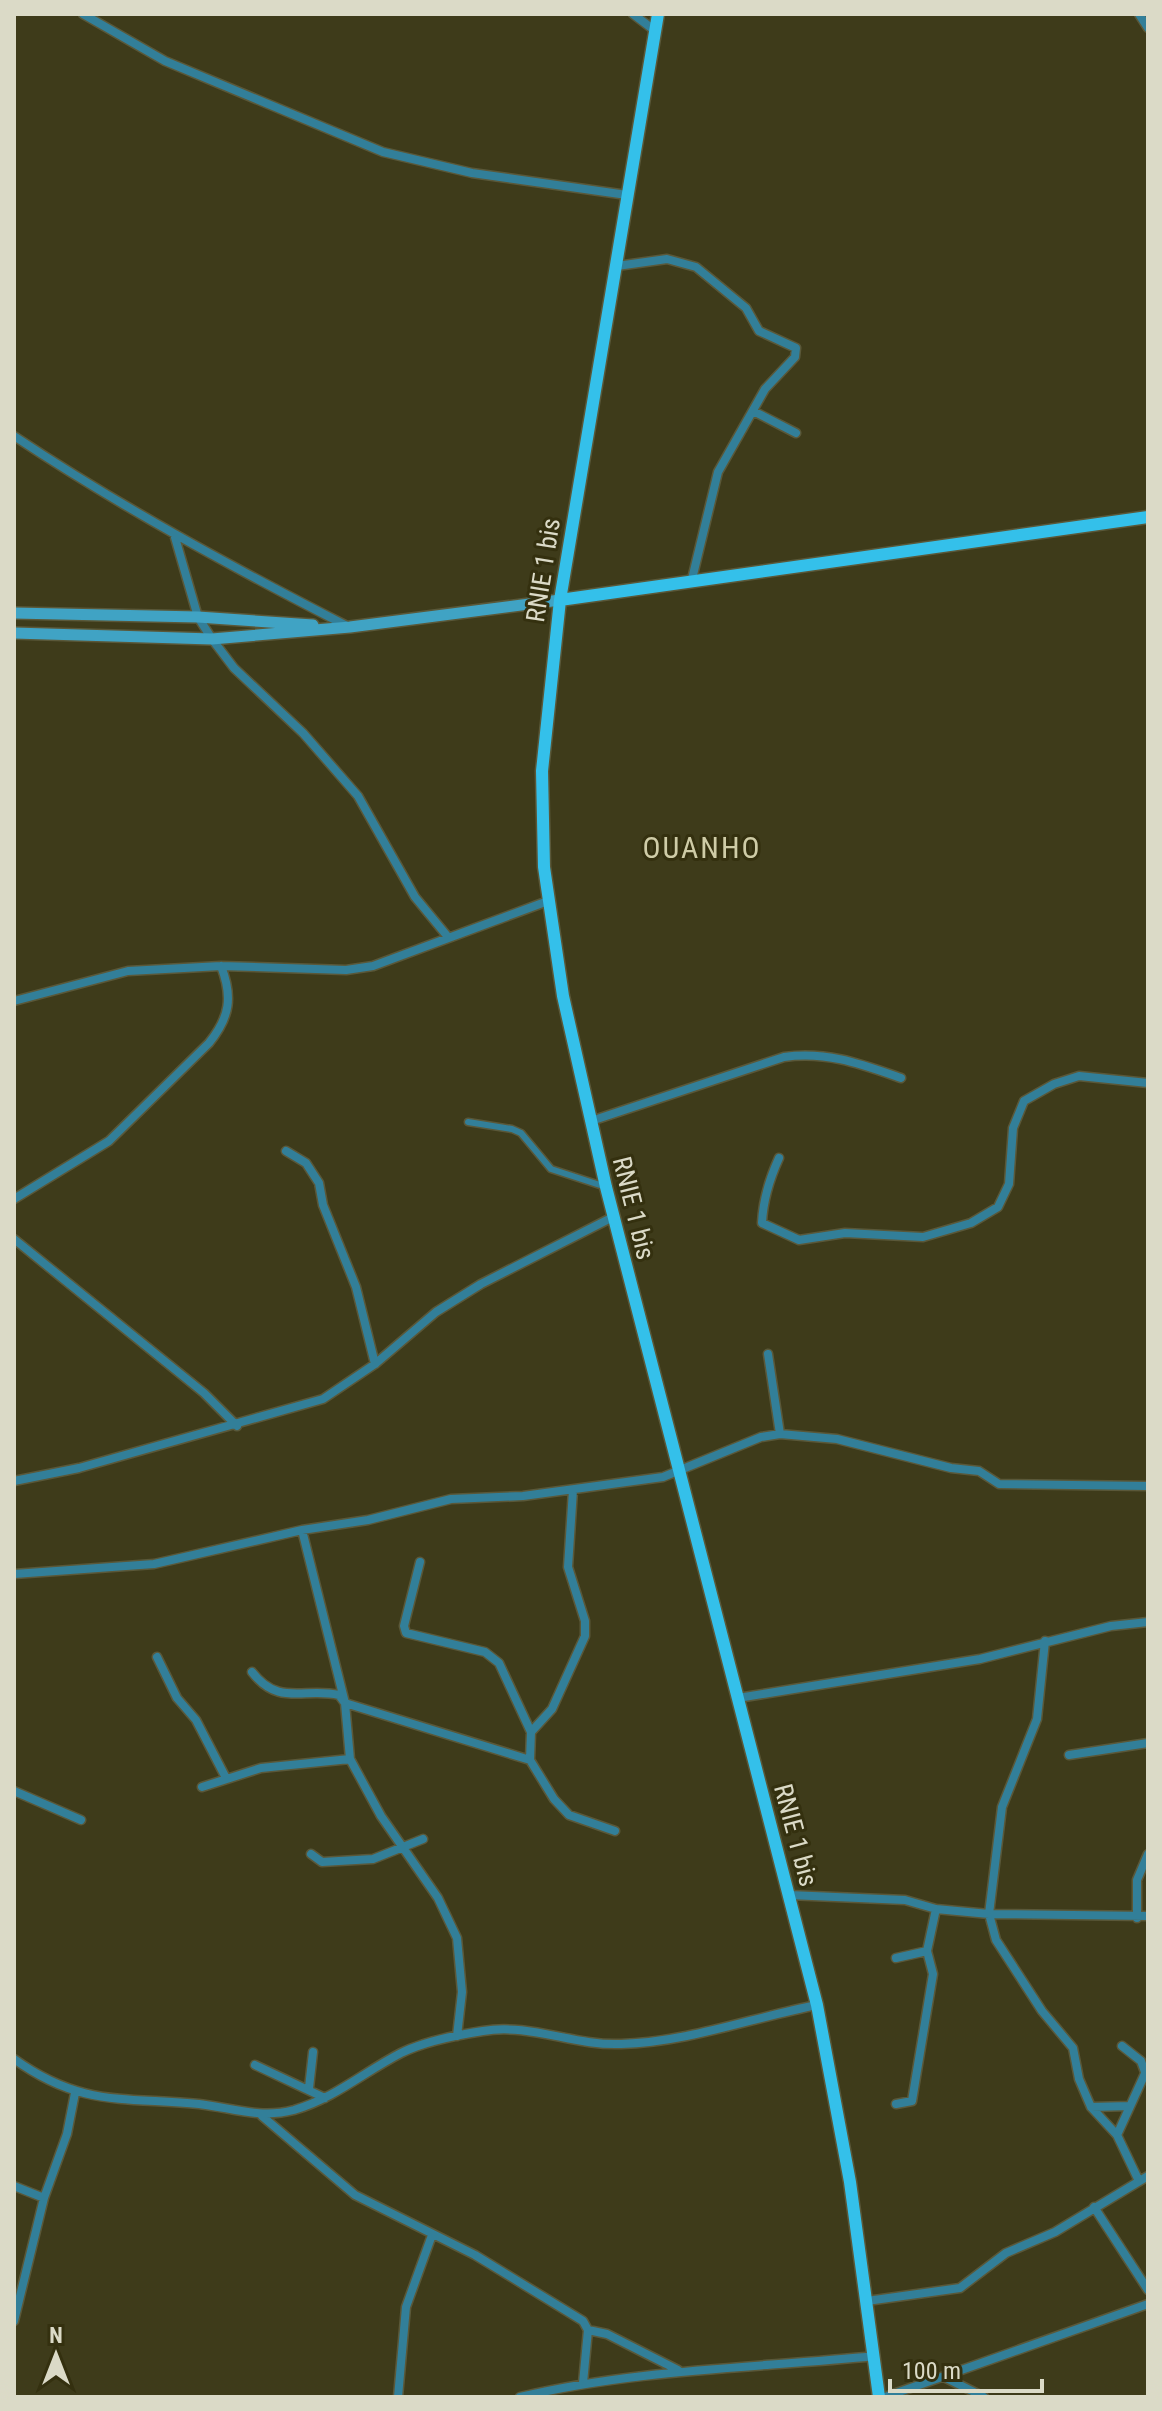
<svg xmlns="http://www.w3.org/2000/svg" width="1162" height="2411" font-family="'Roboto Condensed',sans-serif">
  <rect width="100%" height="100%" fill="#3e3b1a"/>
  <g fill="none" stroke-linecap="round" stroke-linejoin="round">
    <g stroke="#5a5839" stroke-width="9">
      <path id="pedestrian" d="M468,1122L512,1129L521,1133L551,1169L606,1187"/>
    </g>
    <g stroke="#5a5839" stroke-width="11">
      <path id="minor" d="M83,14L165,61L383,152L472,173L627,195
        M633,14L654,30
        M1139,14L1148,28
        M617,266L667,259L696,267L746,308L759,331L796,348L795,357L765,389L718,472L692,579
        M755,412L796,433
        M14,436C121,507 232,567 347,626
        M174,534L198,617L212,639L234,668L303,733L358,796L415,897L448,937
        M14,1001L128,971L221,966L346,970L373,966L548,901
        M591,1121L784,1057C827,1051 861,1064 901,1078
        M286,1151L306,1163L319,1183L323,1205L356,1287L375,1364
        M779,1158C769,1180 763,1199 762,1223L799,1240L845,1233L923,1237L971,1223L998,1207L1009,1184L1013,1128L1024,1101L1054,1084L1079,1076L1148,1083
        M14,1199L109,1141L209,1043C230,1017 233,997 221,966
        M14,1239L204,1393L237,1426
        M768,1354L780,1434
        M14,1481L79,1468L323,1399L375,1364L436,1312L481,1284L613,1217
        M573,1490L568,1567L585,1621V1636L552,1709L531,1732L530,1760L554,1799L569,1815L615,1831
        M302,1530L345,1703L350,1759L381,1816L438,1898L457,1938L462,1992L457,2036
        M420,1562L404,1626L406,1633L485,1652L499,1663L531,1732
        M14,1574L154,1564L302,1530L368,1520L451,1499L523,1496L663,1477L761,1437L780,1434L837,1439L951,1468L979,1471L999,1484L1148,1486
        M1045,1641L1037,1719L1002,1807L989,1914L996,1940L1042,2011L1073,2048L1079,2079L1091,2107L1117,2135L1138,2179
        M157,1657L177,1698L196,1720L226,1778
        M252,1672C279,1707 304,1687 339,1695L345,1703L530,1760
        M738,1698L980,1659L1111,1626L1148,1622
        M1069,1755L1148,1743
        M202,1787L261,1768L350,1759
        M14,1791L81,1820
        M311,1854L322,1862L373,1859L423,1839
        M789,1895L905,1900L936,1909L989,1914L1148,1916
        M1137,1918V1880L1148,1854
        M896,1958L927,1951
        M1122,2046L1141,2061L1145,2072
        M14,2059C81,2107 124,2097 199,2104C233,2108 260,2119 294,2110C335,2098 364,2072 401,2053C425,2041 457,2035 483,2031C530,2023 574,2046 621,2044C688,2042 751,2018 817,2005
        M255,2065L325,2098
        M309,2088L313,2052
        M896,2104L912,2101L933,1974L927,1951L936,1909
        M1091,2107L1130,2106
        M262,2116L355,2195L475,2255L583,2321L588,2330L583,2383
        M1117,2135L1148,2067
        M14,2186L44,2198
        M1094,2207L1148,2290
        M867,2301L960,2288L1006,2253L1055,2232L1148,2176
        M14,2321L44,2198L67,2134L75,2093
        M588,2330L607,2334L678,2370
        M944,2377L984,2397
        M398,2397L406,2307L432,2235
        M520,2397C637,2369 756,2368 875,2356
        M885,2397L1148,2304"/>
    </g>
    <g stroke="#5a5839" stroke-width="14">
      <path id="secondary" d="M14,613L198,617L313,625
        M14,633L212,639L350,627L560,600"/>
    </g>
    <g stroke="#5a5839" stroke-width="15">
      <path id="primary" d="M658,14L560,600L542,771L544,867L563,996L606,1187L817,2005L850,2182L879,2397
        M560,600L1148,517"/>
    </g>
    <use href="#pedestrian" stroke="#327f99" stroke-width="6"/>
    <use href="#minor" stroke="#327f99" stroke-width="8"/>
    <use href="#secondary" stroke="#40a3c4" stroke-width="11"/>
    <use href="#primary" stroke="#34c0ea" stroke-width="12"/>
  </g>
  <g text-anchor="middle" stroke-width="6" stroke-linejoin="round" paint-order="stroke">
    <g font-size="26" fill="#dbdac7" stroke="#34300f">
      <text transform="translate(543 570) rotate(-81)" y="9">RNIE 1 bis</text>
      <text transform="translate(634 1208) rotate(76)" y="9">RNIE 1 bis</text>
      <text transform="translate(796 1835) rotate(75)" y="9">RNIE 1 bis</text>
    </g>
    <g font-size="30" letter-spacing="2" fill="#cfcca7" stroke="#34300f">
      <text x="702" y="858">OUANHO</text>
    </g>
  </g>
  <rect width="1162" height="2411" fill="none" stroke="#dbdac7" stroke-width="32"/>
  <g transform="translate(56 2355)" stroke="#34300f" stroke-width="6" paint-order="stroke">
  <path d="M0-6L14 30L0 20L-14 30Z" fill="#dbdac7"/>
  <text y="-12" font-size="22" font-weight="bold" text-anchor="middle" fill="#dbdac7">N</text>
  </g>
  <path d="M890 2379v12h152v-12" fill="none" stroke="#dbdac7" stroke-width="4"/>
  <text x="902" y="2379" font-size="24" fill="#dbdac7" stroke="#34300f" stroke-width="6" paint-order="stroke">100 m</text>
</svg>
